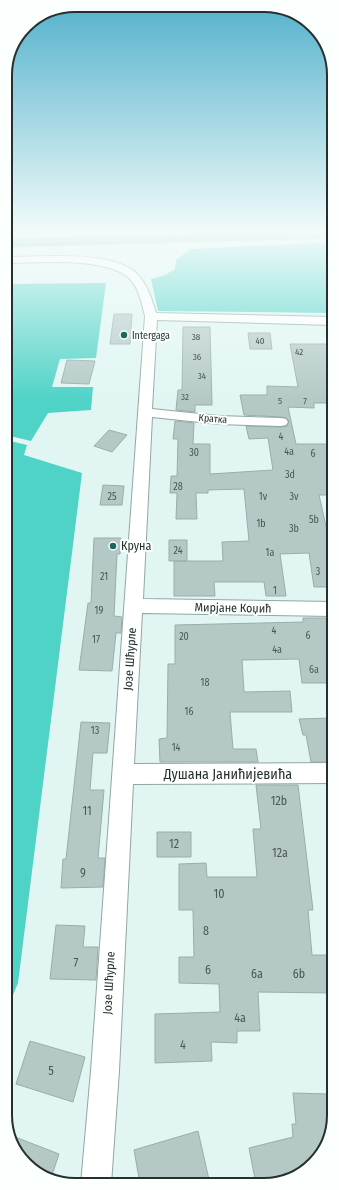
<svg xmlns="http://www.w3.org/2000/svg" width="339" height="1190" font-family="'Fira Sans Condensed',sans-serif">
  <rect width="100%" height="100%" fill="#e1f6f3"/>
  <path fill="#50d3c7" d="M333,242V313L158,311L151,279L165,275L175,269L176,260L191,249Z
    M106,283L96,358L60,359L52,387H93L91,410L48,413L31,441L6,435L5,284Z
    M6,440L27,445L24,455L82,473L18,983L6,1012Z"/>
  <path fill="#b4c9c6" stroke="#99aeab" d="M114,314H132L130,344H110Z
    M183,327H210L212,405H195V412L176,410L178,390H182Z
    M248,333H270L272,349H250Z
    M290,344H333V403H314V408L288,407L296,444H333V495H319L333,557V587H314L309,553L280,554L286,596H266L264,582H214L215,596H174V561H223L222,542L249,541L244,489L208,490V493H196L197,519H176L177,493H170L171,476H177L178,439H173L175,421L194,423L193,444H210V474L273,470L268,438L249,439L246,426L281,427L287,426L289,421L286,418L281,417L244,415L240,395H267V386L298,387Z
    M67,360L95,361L89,384L61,383Z
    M109,430L127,435L112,452L94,446Z
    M103,485L124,486L122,505H100Z
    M94,538H121L120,554H117L114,616L122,617L121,633H116L112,671L79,670L88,603H91Z
    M169,540H187V561H169Z
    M303,618H333V663H326L329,683H302L299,659L242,660L244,692L290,691L292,712H230L233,749H256L258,762H160L159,739L167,738L168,664H175V625L303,622Z
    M331,718L333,730V762H311L306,735H303L299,719Z
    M81,722L110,723L107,753H93L90,790H104L98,858H105L103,887L61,888L63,859H66Z
    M256,785H298L313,910H308L312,955H334V993L258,992L260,1031H237V1043L211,1042L212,1061L155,1063V1014L220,1012L219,984L179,983V957H194L193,910H179V864L206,863L207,877H257L253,829H261Z
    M157,832H191V857H157Z
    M56,925L85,926L83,947H98L96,980L50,979Z
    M30,1041L85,1057L73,1102L16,1084Z
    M293,1093L329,1094L332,1123L317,1161L277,1184H256L249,1148L293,1137L292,1124H296Z
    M198,1131L210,1184H140L134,1150Z
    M10,1135L59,1154L51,1178L25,1164Z"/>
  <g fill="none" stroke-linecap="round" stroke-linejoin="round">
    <g stroke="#92a6a3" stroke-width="2">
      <path id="minor" d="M54,256C78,256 122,256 139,276C148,286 152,300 156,313L333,317V325L157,320L152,409L219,416L281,418L286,419L288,422L286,425L281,426L219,424L152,417L143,599L333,602V616L142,613L134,764L333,763V783L133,784L119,1071L111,1184H81L91,1071L145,316C142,305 139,288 130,279C107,256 37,263 5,263V257Z"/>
    </g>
    <g stroke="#d0d1d1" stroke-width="2">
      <path id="trunk" d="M221,233H333V238L5,247V239Z"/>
    </g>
    <use href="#minor" fill="#fff" fill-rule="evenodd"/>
    <use href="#trunk" fill="#54b2aa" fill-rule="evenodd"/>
  </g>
  <linearGradient id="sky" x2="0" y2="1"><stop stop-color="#53b1cc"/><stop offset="0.58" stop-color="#f2fbfa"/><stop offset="1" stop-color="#f2fbfa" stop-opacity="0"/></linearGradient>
  <rect width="339" height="400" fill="url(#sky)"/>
  <g fill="#1b665f" stroke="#fbfffe" stroke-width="1.5">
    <circle cx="124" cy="335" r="4"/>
    <circle cx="113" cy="546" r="4"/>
  </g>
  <g text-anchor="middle" stroke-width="4" stroke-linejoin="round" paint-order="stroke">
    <g font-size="9" fill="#4b5655">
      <text x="196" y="340">38</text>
      <text x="260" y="344">40</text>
      <text x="299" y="355">42</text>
      <text x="197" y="360">36</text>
      <text x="202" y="379">34</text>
      <text x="185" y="400">32</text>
      <text x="280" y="404">5</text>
      <text x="305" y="404">7</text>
    </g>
    <g font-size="10" fill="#28302f" stroke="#fbfffe" text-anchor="start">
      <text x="132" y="339">Intergaga</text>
    </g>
    <g font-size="10" fill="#28302f" stroke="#fbfffe">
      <text transform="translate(213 418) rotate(5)" y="4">Кратка</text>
    </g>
    <g font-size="10" fill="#4b5655">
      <text x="281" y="440">4</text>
      <text x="289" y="455">4a</text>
      <text x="194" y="456">30</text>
      <text x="313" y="457">6</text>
      <text x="290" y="478">3d</text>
      <text x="178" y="490">28</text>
      <text x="112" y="500">25</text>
      <text x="263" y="500">1v</text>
      <text x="294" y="500">3v</text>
      <text x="314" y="523">5b</text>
      <text x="261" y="527">1b</text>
      <text x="294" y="532">3b</text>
      <text x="178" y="554">24</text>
      <text x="270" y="556">1a</text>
      <text x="318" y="575">3</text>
      <text x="104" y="580">21</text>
      <text x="275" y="594">1</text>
      <text x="99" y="614">19</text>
      <text x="274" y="634">4</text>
      <text x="308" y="639">6</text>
      <text x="184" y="640">20</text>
      <text x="96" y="643">17</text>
      <text x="277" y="653">4a</text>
      <text x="314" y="673">6a</text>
      <text x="205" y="686">18</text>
      <text x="189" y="715">16</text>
      <text x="95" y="734">13</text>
      <text x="176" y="751">14</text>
    </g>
    <g font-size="12" fill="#28302f" stroke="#fbfffe" text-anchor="start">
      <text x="121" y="550">Круна</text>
    </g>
    <g font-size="12" fill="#28302f" stroke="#fbfffe">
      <text transform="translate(233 608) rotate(1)" y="4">Мирјане Коџић</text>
      <text transform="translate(130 659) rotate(-86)" y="4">Јозе Шћурле</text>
      <text transform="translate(109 983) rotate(-87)" y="4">Јозе Шћурле</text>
    </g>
    <g font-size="12" fill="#4b5655">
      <text x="279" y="805">12b</text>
      <text x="87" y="815">11</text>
      <text x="174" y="848">12</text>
      <text x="280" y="857">12a</text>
      <text x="83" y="877">9</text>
      <text x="219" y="898">10</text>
      <text x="206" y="935">8</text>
      <text x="76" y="967">7</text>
      <text x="208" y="974">6</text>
      <text x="257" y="978">6a</text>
      <text x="299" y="978">6b</text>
      <text x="240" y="1022">4a</text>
      <text x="183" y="1049">4</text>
      <text x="51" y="1075">5</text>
    </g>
    <g font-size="14" fill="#28302f" stroke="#fbfffe">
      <text x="228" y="779">Душана Јанићијевића</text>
    </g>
  </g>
  <path d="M0 0H339V1190H0ZM75 12H264A63 63 0 0 1 327 75V1115A63 63 0 0 1 264 1178H75A63 63 0 0 1 12 1115V75A63 63 0 0 1 75 12Z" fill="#fbfffe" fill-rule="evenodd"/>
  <path fill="none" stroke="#28302f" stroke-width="2" d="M75 12H264A63 63 0 0 1 327 75V1115A63 63 0 0 1 264 1178H75A63 63 0 0 1 12 1115V75A63 63 0 0 1 75 12Z"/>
</svg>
